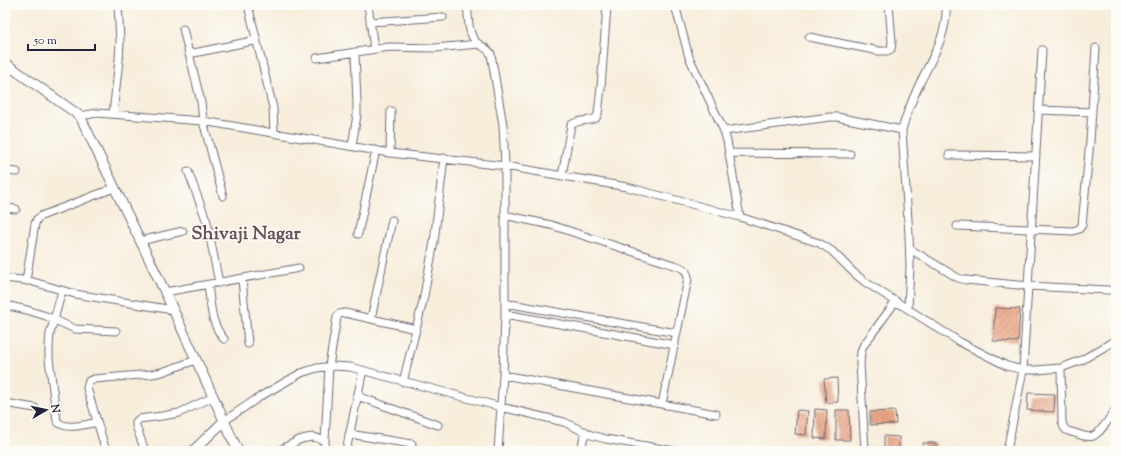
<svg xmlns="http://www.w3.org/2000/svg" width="1121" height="456" font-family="'Sorts Mill Goudy',serif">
  <defs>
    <pattern id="building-hatch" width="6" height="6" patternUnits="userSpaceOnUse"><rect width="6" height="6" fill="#eaa686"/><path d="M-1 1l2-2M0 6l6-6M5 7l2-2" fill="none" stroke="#bd876f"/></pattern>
  </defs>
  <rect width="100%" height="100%" fill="#fdfcf7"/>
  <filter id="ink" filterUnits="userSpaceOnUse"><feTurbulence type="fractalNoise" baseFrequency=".025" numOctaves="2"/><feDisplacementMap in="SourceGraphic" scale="8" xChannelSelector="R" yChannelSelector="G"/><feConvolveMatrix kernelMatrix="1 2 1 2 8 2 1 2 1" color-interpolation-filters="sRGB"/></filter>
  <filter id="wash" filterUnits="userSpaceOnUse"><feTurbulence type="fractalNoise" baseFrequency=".012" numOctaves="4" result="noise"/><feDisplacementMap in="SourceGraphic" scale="16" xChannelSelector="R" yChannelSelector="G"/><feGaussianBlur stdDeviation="0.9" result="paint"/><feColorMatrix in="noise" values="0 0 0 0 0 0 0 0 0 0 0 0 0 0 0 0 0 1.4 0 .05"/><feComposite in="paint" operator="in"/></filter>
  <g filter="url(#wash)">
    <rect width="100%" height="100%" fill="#f7eddb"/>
    <g id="blocks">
      <path fill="url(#building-hatch)" d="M995,308L1020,309L1018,342L993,341Z
        M837,378L838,402L826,403L824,379Z
        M1028,393L1055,394L1054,412L1027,410Z
        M815,409L827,410L826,439L814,438Z
        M797,410L808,411L806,435L795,434Z
        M836,410H849L850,440H836Z
        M895,411L896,424L870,425V412Z
        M884,436L899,437V451H884Z
        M923,443H936V451H923Z"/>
    </g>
  </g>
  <g filter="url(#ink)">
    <use href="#blocks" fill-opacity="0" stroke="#6d6973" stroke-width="1"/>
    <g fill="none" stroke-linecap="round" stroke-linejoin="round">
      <g stroke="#6d6973" stroke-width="9">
        <path id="minor" d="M248,5L273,108L274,133
          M368,5L374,49
          M467,5C469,17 467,32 476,42C481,47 486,46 491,54L503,125L505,166V314L503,375L498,451
          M675,5L689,57L724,131L727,141L740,217
          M370,22L443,17
          M183,29L201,102L203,121L223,196
          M809,37L879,51H887L891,49L892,42L889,5
          M189,54L257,40
          M317,58L389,47L435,48L479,44
          M1039,110L1092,112
          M113,114L119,60L120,41L118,5
          M80,116L97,113L203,121L390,153L505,166L627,187L740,217L819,243L832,251L854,273L865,282L960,342L1007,366L1023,370H1036L1061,368L1082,360L1116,340
          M724,131L830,117H837L902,130
          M352,146L357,115V104L355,52
          M390,153L391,111
          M729,153L850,154
          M949,155L1036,156
          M5,171L17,172
          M188,171L207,222L219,283
          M562,176L571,125C579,119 588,122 596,118L598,114L601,87L607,5
          M5,208L16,209
          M504,215L551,225L674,265C682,267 688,270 688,279L662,404
          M957,226L1073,231L1079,229L1082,225L1090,141L1096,48
          M358,234L376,150
          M140,241L183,231
          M910,249L958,278L966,280L1028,286L1108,290
          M5,278L30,281L75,294L173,310
          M242,279L248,344
          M26,281L35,224L37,219L41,216L114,188
          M208,285C211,304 210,323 224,339
          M62,291L50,334L49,346V359L57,421C65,431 87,424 97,422
          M165,292L299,268
          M505,303L677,333
          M5,305L27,310L46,316L75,329L116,331
          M908,309L910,267L909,235L902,130C906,114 913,98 920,83C932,58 948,34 946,5
          M505,314L675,345
          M371,319L392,220
          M1061,368L1062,422C1064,430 1066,431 1075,433C1080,435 1088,438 1093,436C1101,433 1111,416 1116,409
          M503,375L716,414
          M403,382L423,301L434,242L444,158
          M357,396L438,425
          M5,403L35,408
          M224,421L261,396L301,373L317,368L333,366L350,367L501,407L564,422L591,435L606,439L674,451
          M349,434L412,444
          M325,441L329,366L337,317L339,314L345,313L416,329
          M106,451L87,388L88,384L89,381L94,379L152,374L162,372L196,360
          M145,451L136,426V422L139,419L162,416L179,413L213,397
          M278,451L299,440L306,438L314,437L325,441L324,451
          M346,451L363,370
          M581,451L585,431
          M865,451L860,363L861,352L863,346L896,301
          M1007,451L1023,370L1042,50"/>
      </g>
      <g stroke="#6d6973" stroke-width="11">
        <path id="tertiary" d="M5,63L80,116L165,292L238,451
          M193,451L224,421"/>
      </g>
      <use href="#minor" stroke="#fff" stroke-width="7"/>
      <use href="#tertiary" stroke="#fff" stroke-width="9"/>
    </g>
  </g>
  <g text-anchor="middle" stroke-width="3.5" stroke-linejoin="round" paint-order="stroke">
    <g font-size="19" font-weight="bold" fill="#685055" stroke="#fdfcf7">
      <text x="246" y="239">Shivaji Nagar</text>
    </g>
  </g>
  <rect width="1121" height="456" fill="none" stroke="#fdfcf7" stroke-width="20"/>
  <g transform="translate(46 410) rotate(81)" stroke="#fdfcf7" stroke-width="3" paint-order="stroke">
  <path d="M0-3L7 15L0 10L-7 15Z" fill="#22223b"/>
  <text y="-6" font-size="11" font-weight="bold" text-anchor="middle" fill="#22223b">N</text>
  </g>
  <path d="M28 44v6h67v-6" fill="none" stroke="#22223b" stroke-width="2"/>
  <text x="34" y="44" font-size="12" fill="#22223b" stroke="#fdfcf7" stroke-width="3" paint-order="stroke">50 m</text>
</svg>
